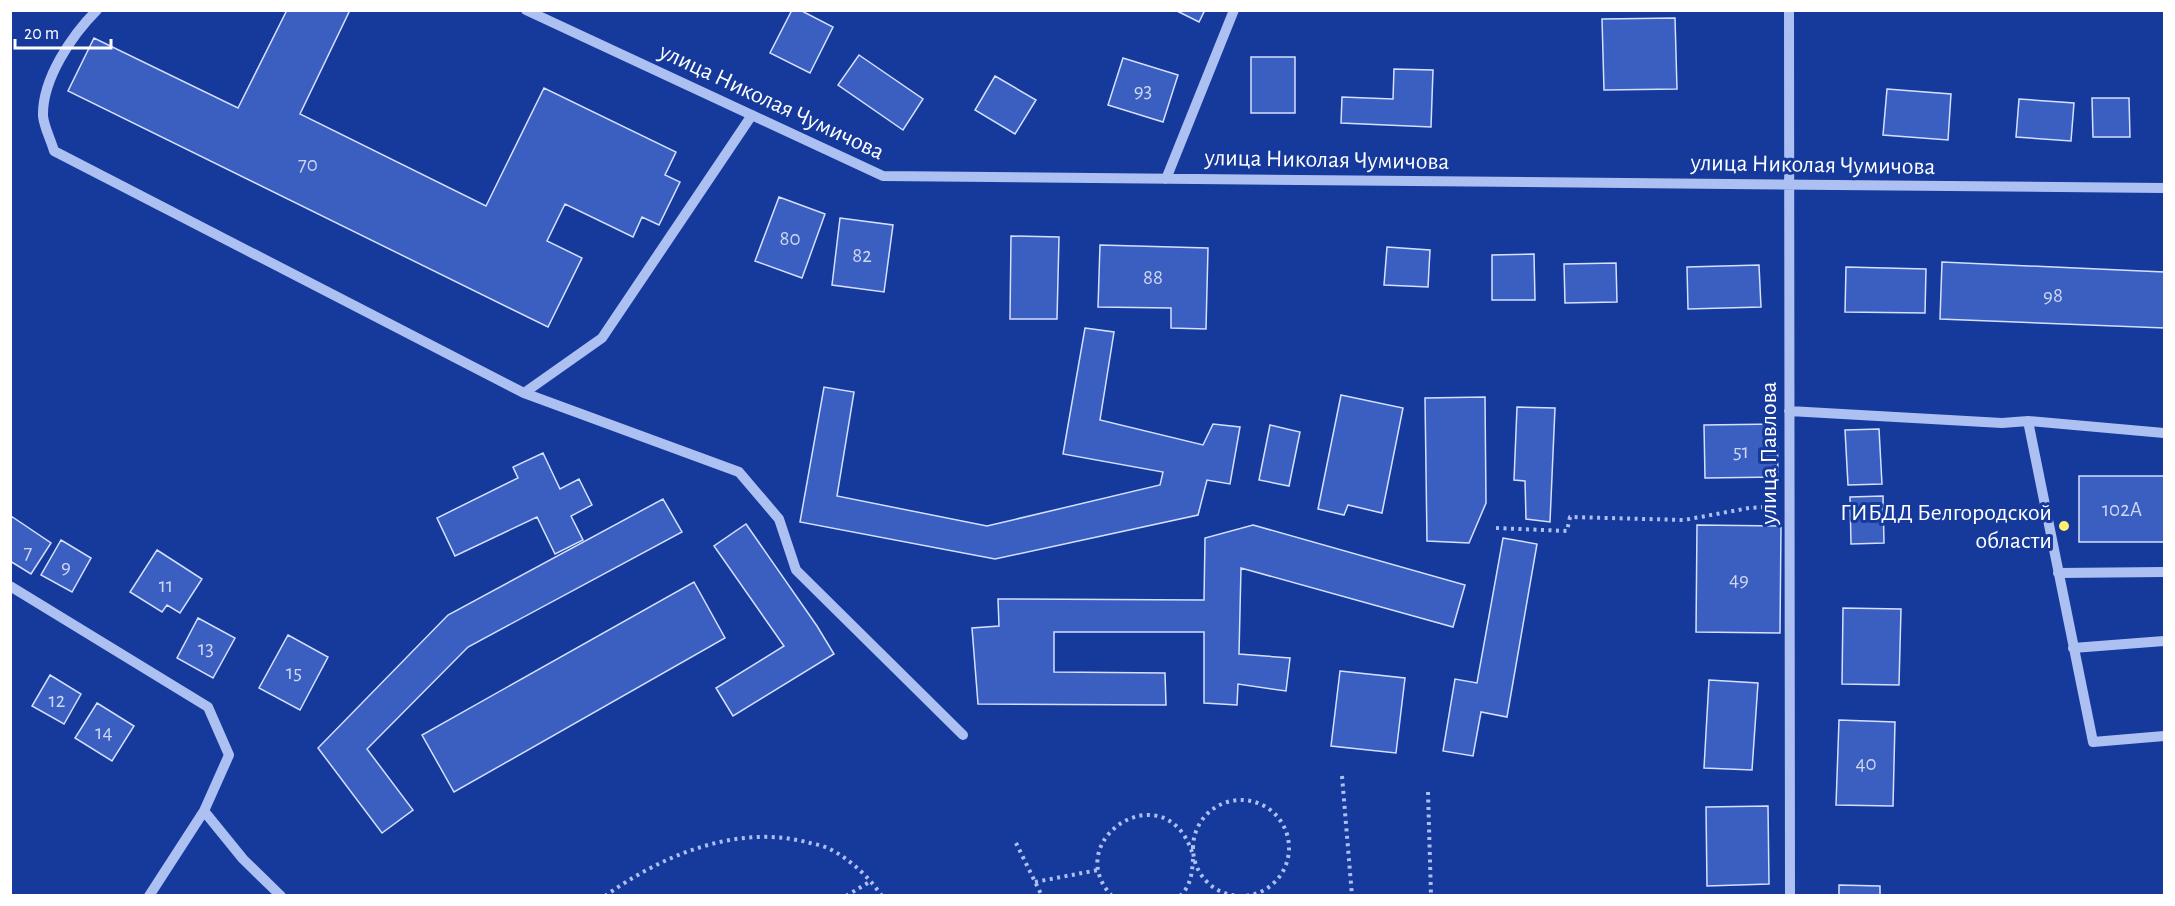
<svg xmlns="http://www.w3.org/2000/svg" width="2175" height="906" font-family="'Alegreya Sans',sans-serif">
  <rect width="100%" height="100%" fill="#16399c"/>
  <path fill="#3b5fc1" stroke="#d5e0fd" stroke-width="1.5" d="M287,10H350L300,114L486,206L544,88L676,152L665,175L680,182L659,225L642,217L633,237L565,204L547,241L582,258L548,327L68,91L94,38L238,108Z
    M792,10H800L833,27L810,73L770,53Z
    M1175,10H1205L1199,22Z
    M1675,18L1677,89L1604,90L1602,19Z
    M859,55L923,99L903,130L838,85Z
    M1251,57H1295V113H1251Z
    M1123,58L1178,75L1163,122L1108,105Z
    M1394,69L1433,70L1431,127L1341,123L1342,97L1393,99Z
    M995,76L1036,100L1015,134L975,110Z
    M1887,89L1951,94L1948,140L1883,135Z
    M2092,98H2129L2130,137H2093Z
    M2019,99L2074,103L2071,141L2016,137Z
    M779,197L825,214L802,278L755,261Z
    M840,218L893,225L884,292L832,285Z
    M1011,236L1059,237L1057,319H1010Z
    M1100,245L1208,248L1206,329L1171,328V308L1098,307Z
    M1387,247L1430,250L1428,287L1384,285Z
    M1534,254L1535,300H1492V255Z
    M1942,262L2164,272V328L1940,319Z
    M1616,263L1617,302L1565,303L1564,264Z
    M1759,265L1761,307L1688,309L1687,267Z
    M1846,267L1926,269L1925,313L1845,312Z
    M1085,328L1114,332L1100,420L1203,445L1213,424L1240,427L1230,484L1207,480L1198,515L995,559L800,522L824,387L854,392L837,496L987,526L1160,485L1163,472L1063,454Z
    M1341,395L1403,408L1382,513L1348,505L1344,515L1318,509Z
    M1485,397L1486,503L1469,543L1427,541L1425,398Z
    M1517,407L1555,408L1550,522L1526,519L1525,481L1514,480Z
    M1777,424L1778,477L1705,478L1704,425Z
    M1270,425L1300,432L1289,486L1259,480Z
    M1879,429L1882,484L1848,485L1845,430Z
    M543,453L560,489L579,479L592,505L571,516L583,540L555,554L537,517L455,556L437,518L518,478L513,467Z
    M2079,476H2164V542H2079Z
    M1883,496L1884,543L1851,544L1850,497Z
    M663,499L682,532L468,647L367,749L413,810L382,833L318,748L448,615Z
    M11,516L51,543L31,574L10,561Z
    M746,524L817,626L834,654L733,716L716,688L784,646L714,546Z
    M1253,525L1465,585L1453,627L1241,568L1239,654L1290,658L1286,691L1238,684L1237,705L1204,703V632H1054V672L1165,673L1166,705L978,704L972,628L999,626L998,599L1204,600L1205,538Z
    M1697,525L1781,526L1780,633L1696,632Z
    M1503,538L1537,544L1507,717L1481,712L1473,756L1443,751L1455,679L1477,683Z
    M61,540L91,558L72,592L41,575Z
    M157,550L202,579L180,613L167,605L162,612L130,592Z
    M694,582L725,638L454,792L422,735Z
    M1843,608L1901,609L1899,685L1842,684Z
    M198,618L235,638L213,678L177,658Z
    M288,635L328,657L300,710L259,688Z
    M1340,671L1405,678L1396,753L1331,746Z
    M50,675L81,694L64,724L32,706Z
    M1709,680L1758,683L1752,770L1704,768Z
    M97,703L134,726L112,761L75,738Z
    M1839,720L1895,722L1893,806L1836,805Z
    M1768,806L1769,884L1707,886L1706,807Z
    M1839,885L1880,886V896H1839Z"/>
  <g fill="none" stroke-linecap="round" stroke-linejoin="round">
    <path stroke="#adc0f2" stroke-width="4" stroke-dasharray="3 4.5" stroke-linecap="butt" d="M1496,528L1567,531L1570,517L1684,520L1749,508L1768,507
      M1342,776L1352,896
      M1428,792L1431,896
      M1193 848a48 48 0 1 1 96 0a48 48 0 1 1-96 0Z
      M1016,843L1042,896
      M1035,882L1098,870
      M605,896C661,856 736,824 806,842C813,844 821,845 828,848C850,859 868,876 882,896
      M846,896L871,881
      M1112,896C1059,840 1165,771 1192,852
      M1180,896C1191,886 1192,873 1193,859"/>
    <path stroke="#adc0f2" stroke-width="10" d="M97,10C72,35 42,79 43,116C44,127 51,140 54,151L524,393L739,472L779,519L796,570L963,735
      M526,10L883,176L2164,188
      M1789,10L1790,896
      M1166,179L1234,10
      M524,393L602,338L752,115
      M1789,411L2002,423L2028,421L2164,433
      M2028,421L2093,742L2164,736
      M2058,573L2164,572
      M10,586L208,707L229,755L204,811L149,896
      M2073,648L2164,641
      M204,811L243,859L281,896"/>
  </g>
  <circle fill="#ffef6e" stroke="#16399c" stroke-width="2" cx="2064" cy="526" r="6"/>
  <g text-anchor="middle" stroke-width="6" stroke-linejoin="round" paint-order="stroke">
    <g font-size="21" fill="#ced7f0">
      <text x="1143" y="97">93</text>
      <text x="308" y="171">70</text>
      <text x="790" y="245">80</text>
      <text x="862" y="262">82</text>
      <text x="1153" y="284">88</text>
      <text x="2053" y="302">98</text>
      <text x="1741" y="458">51</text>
      <text x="2122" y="516">102А</text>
      <text x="28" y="559">7</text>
      <text x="66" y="573">9</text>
      <text x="1739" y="586">49</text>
      <text x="166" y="592">11</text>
      <text x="206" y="655">13</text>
      <text x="294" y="679">15</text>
      <text x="57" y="707">12</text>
      <text x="104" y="739">14</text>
      <text x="1866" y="770">40</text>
    </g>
    <g font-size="24" fill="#fff" stroke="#16399c">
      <text transform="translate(772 101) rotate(25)" y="8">улица Николая Чумичова</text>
      <text transform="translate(1327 159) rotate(1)" y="8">улица Николая Чумичова</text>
      <text transform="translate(1813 164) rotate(1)" y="8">улица Николая Чумичова</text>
      <text transform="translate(1768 453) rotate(-90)" y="8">улица Павлова</text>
    </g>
    <g font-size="24" fill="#fff" stroke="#16399c" text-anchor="end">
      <text x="2052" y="520">ГИБДД Белгородской<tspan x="2052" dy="28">области</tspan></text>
    </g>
  </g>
  <rect width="2175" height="906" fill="none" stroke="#ffffff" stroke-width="24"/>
  <path d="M15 39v9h96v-9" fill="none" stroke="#ffffff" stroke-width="3"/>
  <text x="24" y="39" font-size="18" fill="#ffffff" stroke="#16399c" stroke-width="4.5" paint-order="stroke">20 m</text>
</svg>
